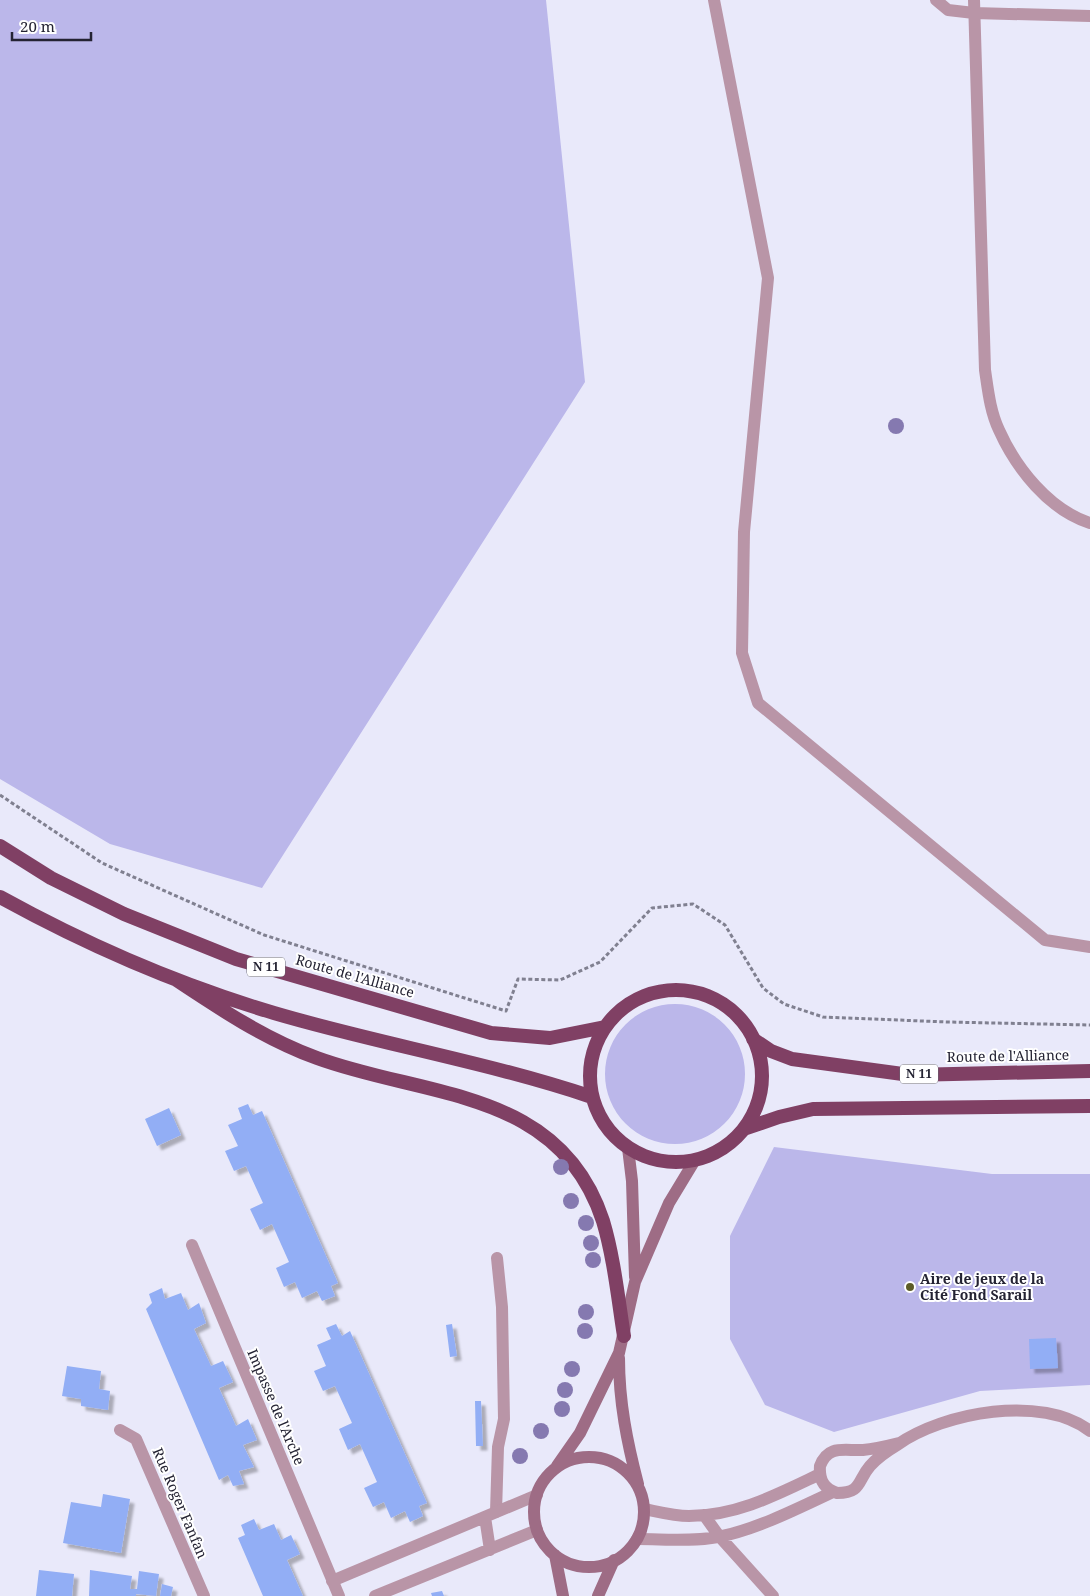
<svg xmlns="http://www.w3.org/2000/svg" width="1090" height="1596" font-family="'Noto Serif',serif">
  <defs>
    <filter id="shadow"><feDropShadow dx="4.5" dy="4.5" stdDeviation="1" flood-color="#0004"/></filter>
  </defs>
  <rect width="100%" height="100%" fill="#e9e9fa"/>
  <path fill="#bbb7ea" d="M0,0H546L585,382L262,888L110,844L0,779Z
    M605 1074a70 70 0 1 1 140 0a70 70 0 1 1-140 0Z
    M774,1147L992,1174H1090V1385L980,1391L834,1432L765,1405L730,1339V1236Z"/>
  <path fill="#92aef5" filter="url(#shadow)" d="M248,1104L253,1115L262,1111L338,1283L331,1286L335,1296L322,1301L317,1291L302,1298L295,1282L284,1287L276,1268L289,1262L272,1224L260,1230L250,1209L263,1203L246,1166L234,1171L225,1151L238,1146L228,1125L242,1119L238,1108Z
    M169,1108L181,1135L157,1146L145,1119Z
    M162,1288L165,1299L181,1293L188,1310L199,1303L206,1323L194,1329L211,1366L223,1361L233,1382L219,1388L236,1426L248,1419L257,1440L243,1445L254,1467L239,1471L244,1484L233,1486L228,1475L219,1480L146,1309L152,1303L149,1294Z
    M336,1324L342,1336L350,1331L427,1503L419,1506L423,1516L410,1522L405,1511L391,1518L384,1502L373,1507L364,1488L377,1482L360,1444L348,1450L339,1429L352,1423L335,1386L323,1391L314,1371L326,1366L317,1345L331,1339L326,1328Z
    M452,1324L457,1356L450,1357L446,1325Z
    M1056,1338L1058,1368L1030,1369L1029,1339Z
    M67,1366L101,1371L99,1389L110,1391L108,1410L81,1406V1399L62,1396Z
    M475,1401H481L483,1446H476Z
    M103,1494L130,1499L121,1553L63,1543L71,1502L101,1507Z
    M254,1519L259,1530L274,1524L281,1540L291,1535L300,1554L287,1560L303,1596H263L238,1538L245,1535L241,1525Z
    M39,1570L74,1574L72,1596H36Z
    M90,1570L132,1576L130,1589H137L139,1571L159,1574L156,1596L136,1594V1596H89Z
    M162,1584L173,1587L171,1596H160Z
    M442,1591L444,1596H432L431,1593Z"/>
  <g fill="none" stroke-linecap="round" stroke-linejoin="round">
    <path stroke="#808090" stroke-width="3" stroke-dasharray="4 2.5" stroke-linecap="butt" d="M0,795L102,863L264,935L506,1011L518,979L560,980L600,962L652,908L693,904L725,925L763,988L784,1004L823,1017L947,1022L1090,1025"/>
    <path stroke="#b995a7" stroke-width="12" d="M714,0L768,278L744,532L742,653L758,703L1045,940L1090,947
      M936,0L948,10L974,13L1090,16
      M974,0L985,370C988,390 990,411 999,430C1016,468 1049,510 1090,523
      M496,1512L498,1447L504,1419L502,1307L497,1258"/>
    <path stroke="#b995a7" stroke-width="12" d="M192,1245L339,1596
      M120,1430L136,1439L204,1596
      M899,1443C887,1446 875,1449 863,1450C845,1451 828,1444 820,1466C819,1480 824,1489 837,1493C862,1493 857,1481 870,1466C877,1458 887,1451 897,1445C944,1412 1042,1394 1090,1431
      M644,1509C659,1512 674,1516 689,1516C737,1516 778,1494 820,1474
      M704,1515L719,1536L773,1596
      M485,1517L490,1550
      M637,1539C664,1539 691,1542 718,1537C758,1529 796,1509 833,1492
      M332,1581L537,1495
      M375,1596L537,1530"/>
    <path stroke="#9e6c85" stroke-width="12" d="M628,1148L632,1181L635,1277
      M619,1358C619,1402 627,1442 638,1484
      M534 1512a55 55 0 1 1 110 0a55 55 0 1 1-110 0Z
      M557,1466L580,1433L619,1353L635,1282L669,1203L695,1160
      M555,1555L563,1596
      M598,1596L614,1560"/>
    <path stroke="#804064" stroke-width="14" d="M0,846L51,878L124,914L236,959L491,1033L550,1038L605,1027
      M0,897C87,945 179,985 274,1013C379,1044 488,1062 592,1097
      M175,979C220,1009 265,1039 317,1058C426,1098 560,1088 603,1221C614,1258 618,1298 624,1336
      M590 1076a86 86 0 1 1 172 0a86 86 0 1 1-172 0Z
      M753,1039L771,1051L792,1059L910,1075L1090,1071
      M744,1129L779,1117L813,1109L1090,1106"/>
  </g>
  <g fill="#8579b0">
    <circle cx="896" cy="426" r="8"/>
    <circle cx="561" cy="1167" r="8"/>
    <circle cx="571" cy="1201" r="8"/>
    <circle cx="586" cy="1223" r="8"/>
    <circle cx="591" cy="1243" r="8"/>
    <circle cx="593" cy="1260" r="8"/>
    <circle cx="586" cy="1312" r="8"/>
    <circle cx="585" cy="1331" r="8"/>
    <circle cx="572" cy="1369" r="8"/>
    <circle cx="565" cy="1390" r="8"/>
    <circle cx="562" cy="1409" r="8"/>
    <circle cx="541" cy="1431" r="8"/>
    <circle cx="520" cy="1456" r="8"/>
  </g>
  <circle fill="#5d5c28" stroke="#fff" stroke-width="2" cx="910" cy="1287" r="5"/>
  <g text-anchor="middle" stroke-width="4" stroke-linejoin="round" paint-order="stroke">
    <g fill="#fff" stroke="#666570" stroke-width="1">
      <rect x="247" y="957.5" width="38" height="19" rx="4"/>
      <rect x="900" y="1064.5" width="38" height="19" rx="4"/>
    </g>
    <g font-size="12" font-weight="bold" fill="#242333">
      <text x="266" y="971">N 11</text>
      <text x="919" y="1078">N 11</text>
    </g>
    <g font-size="14" fill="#242333" stroke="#fff">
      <text transform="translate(355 976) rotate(16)" y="5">Route de l'Alliance</text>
      <text transform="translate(1008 1056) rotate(-1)" y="5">Route de l'Alliance</text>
      <text transform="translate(276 1407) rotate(67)" y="5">Impasse de l'Arche</text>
      <text transform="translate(180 1503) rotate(67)" y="5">Rue Roger Fanfan</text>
    </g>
    <g font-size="14" font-weight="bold" fill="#242333" stroke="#fff" text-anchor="start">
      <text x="920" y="1284">Aire de jeux de la<tspan x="920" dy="16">Cité Fond Sarail</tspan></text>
    </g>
  </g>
  <path d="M12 32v8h79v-8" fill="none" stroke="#242333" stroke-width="2.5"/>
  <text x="20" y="32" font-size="15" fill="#242333" stroke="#ffffff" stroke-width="4" paint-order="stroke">20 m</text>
</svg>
